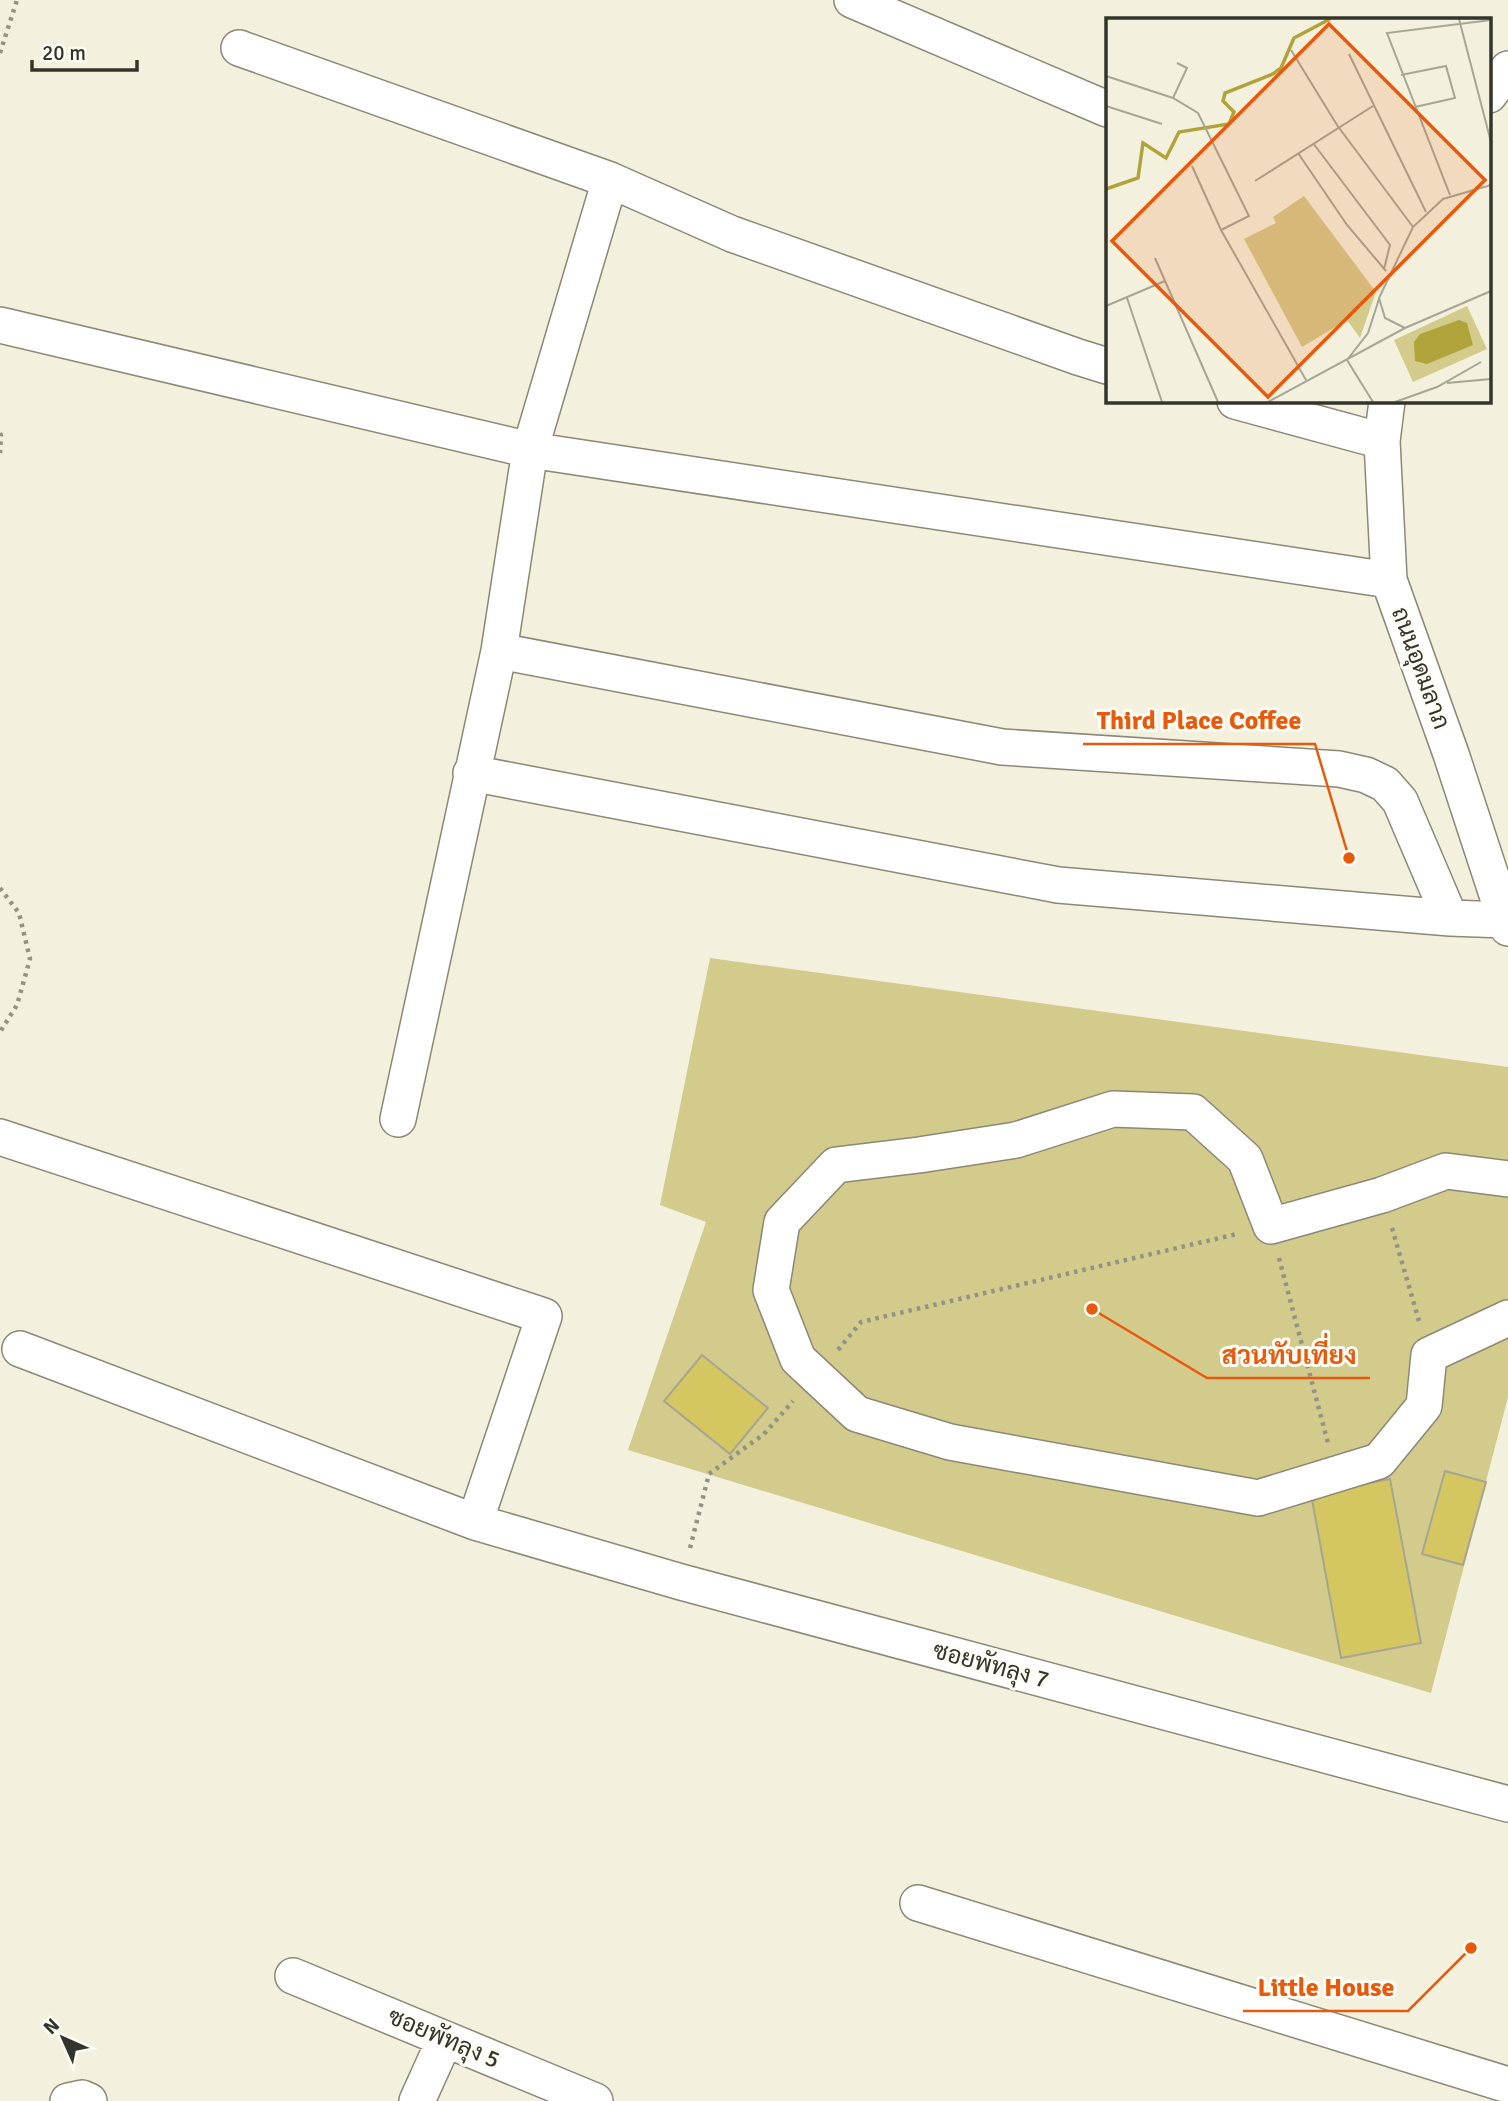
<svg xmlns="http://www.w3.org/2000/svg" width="1508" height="2101" font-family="Signika,Sarabun,sans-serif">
  <rect width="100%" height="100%" fill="#f3f1dd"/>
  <path fill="#d3cb8b" d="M710,958L1508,1067V1397L1431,1693L628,1450L706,1222L660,1205Z"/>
  <path fill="#d4c761" stroke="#a7a592" stroke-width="2" d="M702,1355L768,1408L730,1454L664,1401Z
    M1445,1471L1486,1482L1463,1565L1422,1554Z
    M1390,1479L1421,1643L1341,1658L1311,1494Z"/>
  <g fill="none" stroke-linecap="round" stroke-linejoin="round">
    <g stroke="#8b8876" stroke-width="38">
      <path id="minor" d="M852,0L1107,109
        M239,48L610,180L732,234L1078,357L1107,366
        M1489,95L1508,69
        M0,325L530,450L1389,580
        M1235,401L1382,441
        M1387,401L1382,441L1389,580L1451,754L1508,928
        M499,651L1002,747L1339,769L1366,775L1385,784L1400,801L1450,918
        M471,773L1058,885L1450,918L1505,920
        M398,1119L499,651L530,450L610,180
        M0,1137L544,1316L475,1522
        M1508,1179L1446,1171L1382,1195L1271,1226L1245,1159L1193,1112L1113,1109L1016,1140L919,1155L836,1165L782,1222L771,1290L798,1359L857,1414L950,1442L1258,1498L1379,1461L1424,1406L1429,1355L1508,1318
        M20,1349L475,1522L681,1582L1508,1804
        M918,1903L1508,2085
        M293,1976L595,2101
        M68,2101L82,2098L89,2101
        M417,2101L445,2039"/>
    </g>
    <path stroke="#949284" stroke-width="4.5" stroke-dasharray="3.5 5" stroke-linecap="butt" d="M0,53L17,0
      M0,433L1,436L0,453
      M0,888L19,913L30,959L17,1005L0,1032
      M1392,1228L1419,1321
      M1279,1258L1328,1443
      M838,1350L861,1322L1237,1234
      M690,1548L709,1474L764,1434L793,1401"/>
    <use href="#minor" stroke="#fff" stroke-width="35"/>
  </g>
  <g text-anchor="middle" stroke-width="6" stroke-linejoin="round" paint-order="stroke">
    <g font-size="24" fill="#35342c" stroke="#fffef6">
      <text transform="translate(1421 668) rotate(70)" y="8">ถนนอุดมลาภ</text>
      <text transform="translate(991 1665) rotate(15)" y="8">ซอยพัทลุง 7</text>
      <text transform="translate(444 2038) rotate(23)" y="8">ซอยพัทลุง 5</text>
    </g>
  </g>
  <g transform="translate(1106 18)">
    <rect width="385" height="385" fill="#f3f1dd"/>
    <path d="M198,178L270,274L254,320L241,302L196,329L138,221L170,205L167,199ZM361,288L381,331L307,364L288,322Z" fill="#d3cb8b"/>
    <path d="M353,302L361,305L367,327L321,346L309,343L308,324L314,316Z" fill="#b1a33b"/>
    <path fill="none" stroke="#b1a33b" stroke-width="3.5" d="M0,171L32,160L37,125L60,140L73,114L123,106L128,94L117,83L119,75L167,56L175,50L188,20L224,1"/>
    <path fill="none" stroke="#a7a596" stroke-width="2" d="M353,1L385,124M185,32L231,107L307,209M243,36L320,194M295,57L340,48L349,80L309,89M0,58L67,80L92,95L143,198L115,212M67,80L81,50L71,45M0,88L56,106M207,125L284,227L278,251M192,135L241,207L280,253M86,148L115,212L200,362M149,163L267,88M344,177L281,15L385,2M49,240L112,384M21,280L56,384M0,288L59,263M299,310L279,300L273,280L307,209L337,181L385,167M341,365L385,361M162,384L299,310L385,273M267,384L241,342L262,315L273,281M289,384L331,369L375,344"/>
    <path fill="#e8590c" fill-opacity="0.15" stroke="#e8590c" stroke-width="3.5" d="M223,6L379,162L162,379L6,223Z"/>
    <rect width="385" height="385" fill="none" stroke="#35342c" stroke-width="3.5"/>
  </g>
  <path fill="none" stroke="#e8590c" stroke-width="2.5" d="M1349 858L1315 744H1083M1092 1309L1207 1378H1370M1471 1948L1408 2011H1243"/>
  <g fill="#e8590c" stroke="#fffef6" stroke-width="2.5">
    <circle cx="1349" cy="858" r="7"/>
    <circle cx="1092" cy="1309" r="7"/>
    <circle cx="1471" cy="1948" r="7"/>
  </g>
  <g font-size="26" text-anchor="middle" font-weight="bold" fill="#e8590c" stroke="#fffef6" stroke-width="6" stroke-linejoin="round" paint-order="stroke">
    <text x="1199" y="729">Third Place Coffee</text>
    <text x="1289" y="1364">สวนทับเที่ยง</text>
    <text x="1326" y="1996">Little House</text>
  </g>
  <g transform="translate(63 2038) rotate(315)" stroke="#fffef6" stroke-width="5" paint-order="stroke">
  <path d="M0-5L12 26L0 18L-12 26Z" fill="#35342c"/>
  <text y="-10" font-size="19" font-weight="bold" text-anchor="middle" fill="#35342c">N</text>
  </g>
  <path d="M32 60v10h105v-10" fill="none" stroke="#35342c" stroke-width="3.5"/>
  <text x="42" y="60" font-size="21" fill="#35342c" stroke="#fffef6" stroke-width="5" paint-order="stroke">20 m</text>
</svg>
